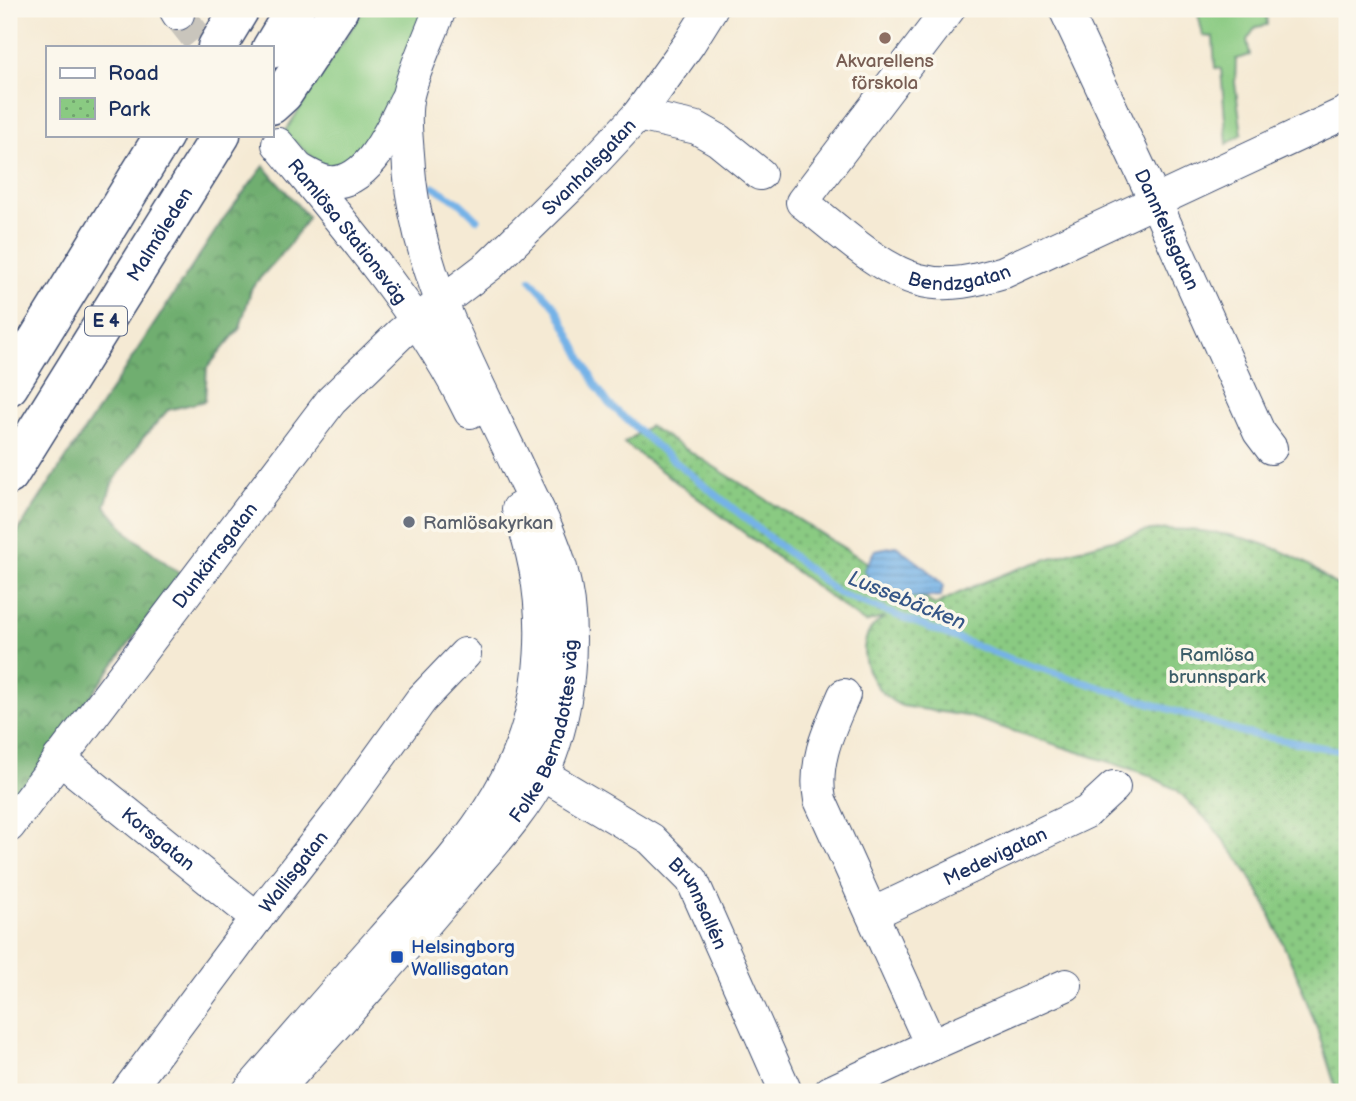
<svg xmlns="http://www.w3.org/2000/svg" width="1356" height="1101" font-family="'Balsamiq Sans',sans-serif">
  <defs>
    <pattern id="forest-crowns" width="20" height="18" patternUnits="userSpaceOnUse" patternTransform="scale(1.75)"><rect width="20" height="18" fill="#6fae70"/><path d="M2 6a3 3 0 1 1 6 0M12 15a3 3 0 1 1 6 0" fill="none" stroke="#5a8e5f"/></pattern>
    <pattern id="park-dots" width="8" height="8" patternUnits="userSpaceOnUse" patternTransform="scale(1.75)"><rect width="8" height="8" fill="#8aca82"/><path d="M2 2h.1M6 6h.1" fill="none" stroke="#70a46e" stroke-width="1.8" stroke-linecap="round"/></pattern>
    <pattern id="water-rules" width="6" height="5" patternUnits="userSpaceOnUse" patternTransform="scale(1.75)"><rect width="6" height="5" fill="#74b2e7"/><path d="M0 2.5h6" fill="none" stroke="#5e91be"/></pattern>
  </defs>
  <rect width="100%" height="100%" fill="#fbf7ec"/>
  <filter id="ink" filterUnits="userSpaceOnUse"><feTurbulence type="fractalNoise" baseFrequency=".0143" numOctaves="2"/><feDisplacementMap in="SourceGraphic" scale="14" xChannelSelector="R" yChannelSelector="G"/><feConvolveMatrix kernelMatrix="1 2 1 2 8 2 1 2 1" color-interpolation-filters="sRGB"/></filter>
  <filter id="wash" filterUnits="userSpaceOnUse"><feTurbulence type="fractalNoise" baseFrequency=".00686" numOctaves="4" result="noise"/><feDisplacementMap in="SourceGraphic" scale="28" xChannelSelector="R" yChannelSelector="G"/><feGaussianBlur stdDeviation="1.57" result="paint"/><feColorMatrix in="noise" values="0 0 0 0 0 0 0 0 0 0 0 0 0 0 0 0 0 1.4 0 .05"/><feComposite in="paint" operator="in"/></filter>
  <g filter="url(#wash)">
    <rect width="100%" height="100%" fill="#f5ead4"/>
    <path fill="#8aca82" stroke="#527c70" stroke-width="2" d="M364,9H430L371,148L339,168L320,164L284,133Z
      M1197,9H1266L1267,25L1256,27L1247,40L1250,55L1236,59L1235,83L1242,134L1227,144L1221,69L1215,68L1213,37L1203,36Z"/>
    <path fill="url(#forest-crowns)" stroke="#456e67" stroke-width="2" d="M264,166L308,217L288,247L252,287L240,328L207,368L205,401L168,410L143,438L112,484L105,506L129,534L180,574L9,808V545L224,218Z"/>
    <path fill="url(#park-dots)" stroke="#527c70" stroke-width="2" d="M649,426L935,605C1003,569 1077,549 1151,530C1203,527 1257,536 1302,561C1319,570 1328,584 1347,589V1092H1337L1317,1028L1295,971L1264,901L1243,865L1210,823L1177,790L1146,774L967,716L902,706C876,696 854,658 869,632C872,626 879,621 885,617L865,623L624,443Z"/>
    <path fill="url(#water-rules)" stroke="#4870a2" stroke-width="2" d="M896,546L924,567L943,585L941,596L892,598L875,590L864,570L875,550Z"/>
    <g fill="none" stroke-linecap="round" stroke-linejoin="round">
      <path stroke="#74b2e7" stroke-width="7" d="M434,187L460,203L477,219
        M531,280L555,306L595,384L609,404L662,451L838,593L1011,659L1244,733L1347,752"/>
    </g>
  </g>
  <g filter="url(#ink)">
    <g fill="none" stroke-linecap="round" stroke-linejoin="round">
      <path stroke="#c9c5bc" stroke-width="32" stroke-dasharray="32 16" stroke-linecap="butt" d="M178,14L204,47"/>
      <g stroke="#3c4b70" stroke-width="34">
        <g id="minor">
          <path d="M175,9L178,14"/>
          <path id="s1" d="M949,9L802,202C835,227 879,270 919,280C948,288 977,280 1004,272L1347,112"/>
          <path id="s2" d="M1065,9L1155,201L1259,432L1271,448"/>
          <path d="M638,115L697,128L718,140L760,174"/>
          <path id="s3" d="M278,144C346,227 423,315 470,412"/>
          <path d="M299,169C308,174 318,181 329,182C369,185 391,129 405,101"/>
          <path id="s4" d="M59,758L257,918"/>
          <path id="s5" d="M542,774L651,839L692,880L786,1092"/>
          <path id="s6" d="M9,826L331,401L401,333L490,265L580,177L638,115L689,44L711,9"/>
          <path id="s7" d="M872,914L1087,812L1114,787"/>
          <path d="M931,1045L1066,985"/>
          <path id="s8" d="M127,1092L257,918L345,805L421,700L465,654"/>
          <path d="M248,1092C292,1041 336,990 381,940C422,894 466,849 497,796C549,709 554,602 518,509"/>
          <path id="s9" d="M275,1092C337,1024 399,956 458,885C488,849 522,815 543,773C570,716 578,629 561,568C552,535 535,504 520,472C475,375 418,278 409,169C408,146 403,118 408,95C415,66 430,37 440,9"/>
          <path d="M830,1092L931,1045L820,800C813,762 829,730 844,695"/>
        </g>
      </g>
      <g stroke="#3c4b70" stroke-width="41">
        <g id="highway">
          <path d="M217,47L240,9"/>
          <path d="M271,49L295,9"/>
          <path d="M271,105L283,94L339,9"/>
          <path d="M9,386L164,135"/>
          <path id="s10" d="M9,475L221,135"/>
        </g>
      </g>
      <use href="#minor" stroke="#fff" stroke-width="32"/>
      <use href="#highway" stroke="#fff" stroke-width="38"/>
    </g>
  </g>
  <circle fill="#8d6e63" stroke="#fbf7ec" stroke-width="2.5" cx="885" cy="38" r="7"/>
  <circle fill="#6b7280" stroke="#fbf7ec" stroke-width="2.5" cx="409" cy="522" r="7"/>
  <rect fill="#1a4fb4" stroke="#fbf7ec" stroke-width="2.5" x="390" y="950" width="14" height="14" rx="3.5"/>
  <g text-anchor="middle" stroke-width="7" stroke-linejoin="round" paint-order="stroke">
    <rect fill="#fbf7ec" stroke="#5e6b89" stroke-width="2" x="85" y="306.5" width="42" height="29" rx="5"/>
    <g font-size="18" font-weight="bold" fill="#1b2f5e">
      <text x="106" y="327">E 4</text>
    </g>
    <g font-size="19" fill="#785e54" stroke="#fbf7ec">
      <text x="885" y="67">Akvarellens<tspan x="885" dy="22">förskola</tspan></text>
    </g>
    <g font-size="19" fill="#1b2f5e" stroke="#fbf7ec">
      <text dy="7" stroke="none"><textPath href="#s6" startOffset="882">Svanhalsgatan</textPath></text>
      <text dy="7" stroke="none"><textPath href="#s2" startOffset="243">Dannfeltsgatan</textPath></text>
      <text dy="7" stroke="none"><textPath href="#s3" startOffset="112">Ramlösa Stationsväg</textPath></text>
      <text dy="7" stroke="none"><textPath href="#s10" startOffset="284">Malmöleden</textPath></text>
      <text dy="7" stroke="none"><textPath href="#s1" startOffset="425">Bendzgatan</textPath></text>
      <text dy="7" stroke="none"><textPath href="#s6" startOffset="340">Dunkärrsgatan</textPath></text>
      <text dy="7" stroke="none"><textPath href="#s9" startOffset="458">Folke Bernadottes väg</textPath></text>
      <text dy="7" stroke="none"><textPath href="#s4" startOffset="128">Korsgatan</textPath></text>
      <text dy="7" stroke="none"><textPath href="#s7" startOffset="136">Medevigatan</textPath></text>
      <text dy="7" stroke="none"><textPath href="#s8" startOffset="276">Wallisgatan</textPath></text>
      <text dy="7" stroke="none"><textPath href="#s5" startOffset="208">Brunnsallén</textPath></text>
    </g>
    <g font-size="19" fill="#5b616d" stroke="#fbf7ec" text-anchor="start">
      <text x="423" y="529">Ramlösakyrkan</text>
    </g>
    <g font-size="19" fill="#3c5e69" stroke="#fbf7ec">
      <text x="1217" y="661">Ramlösa<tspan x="1217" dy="22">brunnspark</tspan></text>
    </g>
    <g font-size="19" fill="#164399" stroke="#fbf7ec" text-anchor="start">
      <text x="411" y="953">Helsingborg<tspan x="411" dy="22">Wallisgatan</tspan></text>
    </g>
    <g font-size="21" font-style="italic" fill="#365687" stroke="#fbf7ec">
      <text transform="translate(907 600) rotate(22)" y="7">Lussebäcken</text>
    </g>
  </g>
  <rect width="1356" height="1101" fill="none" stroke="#fbf7ec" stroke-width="35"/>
  <rect x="46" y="46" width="228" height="91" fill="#fbf7ec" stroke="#a1a7b3" stroke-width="2"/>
  <rect x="60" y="68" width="35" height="10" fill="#ffffff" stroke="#a1a7b3" stroke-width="2"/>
  <text x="108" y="80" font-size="21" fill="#1b2f5e">Road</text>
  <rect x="60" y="98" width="35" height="21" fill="url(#park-dots)" stroke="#a1a7b3" stroke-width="2"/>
  <text x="108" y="116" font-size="21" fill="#1b2f5e">Park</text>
</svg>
